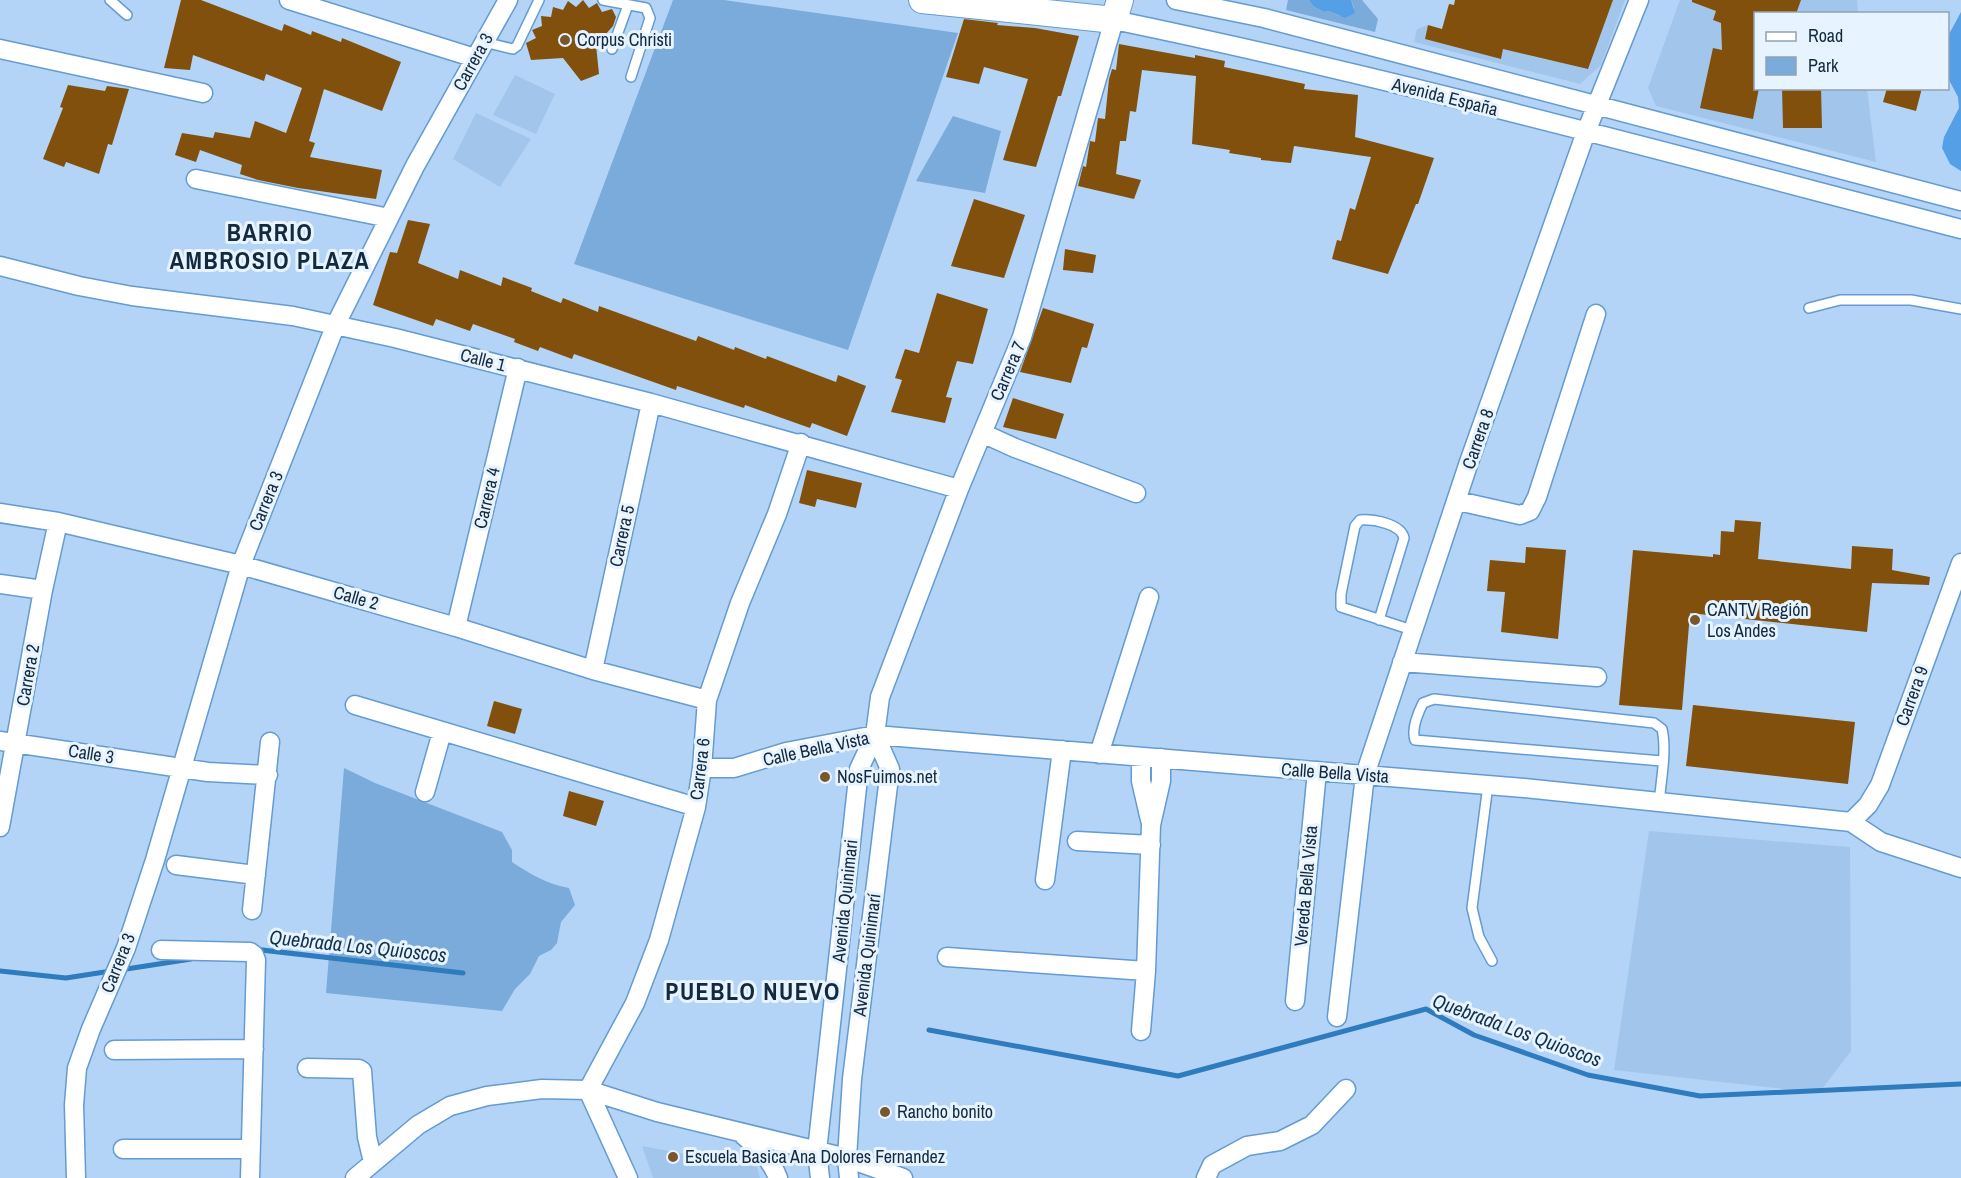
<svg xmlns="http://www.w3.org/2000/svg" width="1961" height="1178" font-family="'Archivo Narrow',sans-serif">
  <rect width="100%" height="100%" fill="#b3d4f6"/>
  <path fill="#a2c6eb" d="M1568,0H1580L1562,63L1587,69L1613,0H1625L1601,65L1580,84L1414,42L1417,29L1428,25L1425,39L1501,59L1503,49L1552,61Z
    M1680,0H1857L1858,13L1756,14V88L1867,89L1876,162L1656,106L1648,88Z
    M515,75L555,94L536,134L493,115Z
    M476,113L531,139L500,187L453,159Z
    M1649,831L1850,847L1851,1051L1819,1093L1614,1070Z
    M642,1146L757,1167L760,1178H653Z"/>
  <path fill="#7babdb" d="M673,0H724L958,33L848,350L574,264Z
    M1288,0H1309L1313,6L1324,12L1329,11L1340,16L1354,8L1351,0H1362L1378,19L1375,32L1286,10Z
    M953,116L1001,131L985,193L916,181Z
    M344,768L375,783L502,832L512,850V862C530,874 547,884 569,888L575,905L561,922L557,943L551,950L539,956L530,974L515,989L502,1011L326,993Z"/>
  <path fill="#549fe5" d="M1309,0H1351L1355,13L1345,18L1329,11L1324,12L1313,6Z
    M1961,12V171L1950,164L1942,148L1944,137L1959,108L1958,97L1948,78V36Z"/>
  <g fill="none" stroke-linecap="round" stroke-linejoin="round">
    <path stroke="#2e7bbe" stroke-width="5" d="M253,949L463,973
      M120,970L191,959
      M0,971L66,978L111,971
      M929,1030L1178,1076L1426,1009L1474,1035L1588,1075L1700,1096L1961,1084"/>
  </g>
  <path fill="#80500c" d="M181,0H201L282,31L284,24L311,35L312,31L341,42L342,38L401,62L382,111L324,89L309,141L315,143L310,157L382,170L376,199L298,188L258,180L240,174L242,165L200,150L196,162L175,155L182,133L213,138L215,132L250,138L255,121L286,133L302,88L266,74L264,81L193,55L190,70L164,68Z
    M583,0L589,8L597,3L602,12L612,9L616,17L613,26L596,45L599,74L581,81L563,58L531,60L526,43L536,38L532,30L542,26L541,16L551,17L553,7L563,10L568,1L576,7Z
    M1455,0H1613L1588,69L1503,49L1501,59L1425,39L1428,25L1442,29L1449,4L1454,5Z
    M1692,0H1801L1796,14H1755V88H1759L1753,119L1700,108L1713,48L1722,50L1721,23L1713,20L1716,11L1692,2Z
    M964,19L998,23L997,25L1035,28L1079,36L1061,96H1058L1036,167L1003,160L1028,79L984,67L979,84L946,77Z
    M1119,44L1195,58V55L1225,61L1224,67L1305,84L1304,89L1358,95L1355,137L1434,158L1418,204H1416L1388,274L1332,259L1337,240L1341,241L1350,208L1355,210L1371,157L1294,146L1291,163L1261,160V158L1229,153L1230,150L1192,144L1196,76L1142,70L1136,112L1130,111L1126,141H1120L1116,174L1141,180L1134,199L1078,186L1083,166L1086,167L1090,141L1095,142L1098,118L1105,119L1109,79L1112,69L1116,70Z
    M68,85L105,91L107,86L129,89L112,145L108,144L99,174L66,162L64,167L43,159L63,108L60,107Z
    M1782,88H1821L1822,128H1783Z
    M1887,88H1922L1916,111L1883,102Z
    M974,199L1025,215L1004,278L951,266Z
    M408,220L430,224L418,263L458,279L460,270L501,286L503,277L532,288L531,291L561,303L563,298L598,312L599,306L696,341L698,336L734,350L735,347L766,359L767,356L836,382L838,375L866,386L847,436L812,423L810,428L745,405L744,408L677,386L676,390L574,354L572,359L540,347L538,351L514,342L515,339L473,324L470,331L436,319L433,326L373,305L390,252L397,253Z
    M1065,249L1096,255L1093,273L1063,270Z
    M937,293L988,309L973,364L957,361L946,397L952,398L945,423L891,412L902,380L895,378L905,349L919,353Z
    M1043,308L1094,324L1087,348L1082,347L1071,383L1020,372Z
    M1013,398L1064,414L1056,439L1003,427Z
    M807,470L862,483L856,508L817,499L815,507L799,503Z
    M1735,520L1761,522L1758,559L1851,569L1852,546L1893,549L1892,570L1930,577L1929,585L1872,583L1867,632L1690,613L1682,710L1619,705L1633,550L1713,557V554L1720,555L1721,531L1734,532Z
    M1526,547L1566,550L1558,639L1501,632L1505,592L1487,591L1490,560L1525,563Z
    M494,701L522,709L515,734L487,726Z
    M1693,705L1855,722L1848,784L1686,766Z
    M569,791L604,801L596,826L563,816Z"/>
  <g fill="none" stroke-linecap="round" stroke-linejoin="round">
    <g stroke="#649bd0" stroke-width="12">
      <path id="lane" d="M110,0L127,15
        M603,0L646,8L650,18L631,77
        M484,42L513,49L517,46L539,0
        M612,49L628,5
        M1809,308L1840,300H1911L1961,309
        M1379,620L1404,538C1401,524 1374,519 1360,520L1355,526L1341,594V607L1412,630
        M1488,785L1472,908L1479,937L1492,961
        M1659,803C1661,781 1667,750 1662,729L1654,723L1434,699L1423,703C1418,713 1411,729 1415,740L1662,761"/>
    </g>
    <g stroke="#649bd0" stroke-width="21">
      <path id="street" d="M289,0L475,58
        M1176,0L1264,18L1961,201
        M0,49L203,93
        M196,179L389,218
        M0,266L79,286L132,296L293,316L395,338L651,403L959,489
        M982,433L1015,448L1136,493
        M1458,501L1520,515L1530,511L1537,497L1596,314
        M0,513L58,522L241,565L456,627L593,670L707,700
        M0,584L43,590
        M456,627L518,368
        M1402,662L1597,677
        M593,670L651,403
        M355,705L696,807
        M0,741L208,772L268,775
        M1099,754L1149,597
        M1141,757V781L1150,820
        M702,768H734L786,752L875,735L1524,788L1851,822L1881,842L1961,868
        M425,792L442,732
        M1851,822L1868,805L1880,785L1961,563
        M0,827L43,590L58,522
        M1077,841L1151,845
        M176,865L256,875
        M1045,880L1062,750
        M252,910L270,742
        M161,950L250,952L254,955L256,960L250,1178
        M947,957L1146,971
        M1295,1001L1317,771
        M1337,1017L1365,775L1469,462L1586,132L1639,0
        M1141,1031L1146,971L1151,825L1161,781V758
        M114,1050L254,1049
        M307,1068L359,1069L362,1071L367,1137L373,1162
        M743,1135C758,1148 771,1159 778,1178
        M123,1149H249
        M76,1178L74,1105L77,1068L91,1029L126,948L155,860L241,565L336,324L415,166L508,0
        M355,1178L418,1125L450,1106L487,1096L542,1089L588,1090L657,1112L847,1158L903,1178
        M628,1178L588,1090L635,1003L659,940L696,807L702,768L707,700L740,603L777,514L801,443
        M820,1178L817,1151L859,769L875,735L880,697L959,489L1022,337L1114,20C1399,79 1680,156 1961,229
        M849,1178L847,1158L852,1079L890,769L875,735
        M1206,1178L1212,1165L1247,1146L1280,1141L1312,1125L1346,1089"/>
    </g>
    <g stroke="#649bd0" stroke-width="28">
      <path id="secondary" d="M922,0L1114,20L1120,0"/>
    </g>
    <use href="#lane" stroke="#fff" stroke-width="9"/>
    <use href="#street" stroke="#fff" stroke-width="18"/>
    <use href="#secondary" stroke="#fff" stroke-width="26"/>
  </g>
  <g fill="#78562e" stroke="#e7f3fe" stroke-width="2">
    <circle cx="565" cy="40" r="6"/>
    <circle cx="1695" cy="620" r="6"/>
    <circle cx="825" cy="777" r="6"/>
    <circle cx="885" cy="1112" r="6"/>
    <circle cx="673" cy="1157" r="6"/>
  </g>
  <g text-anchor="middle" stroke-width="6" stroke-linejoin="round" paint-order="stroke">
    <g font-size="18" fill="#12293f" stroke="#e7f3fe" text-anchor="start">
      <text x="577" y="46">Corpus Christi</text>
      <text x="1707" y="616">CANTV Región<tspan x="1707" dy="21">Los Andes</tspan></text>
      <text x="837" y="783">NosFuimos.net</text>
      <text x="897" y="1118">Rancho bonito</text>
      <text x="685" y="1163">Escuela Basica Ana Dolores Fernandez</text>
    </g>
    <g font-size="18" fill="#12293f" stroke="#e7f3fe">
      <text transform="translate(473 62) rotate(-61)" y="6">Carrera 3</text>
      <text transform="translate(1445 97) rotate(14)" y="6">Avenida España</text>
      <text transform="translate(483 360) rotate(14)" y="6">Calle 1</text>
      <text transform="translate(1008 371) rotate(-67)" y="6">Carrera 7</text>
      <text transform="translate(1478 439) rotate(-71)" y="6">Carrera 8</text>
      <text transform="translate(487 498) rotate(-77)" y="6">Carrera 4</text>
      <text transform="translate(266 501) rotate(-68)" y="6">Carrera 3</text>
      <text transform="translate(622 536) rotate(-78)" y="6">Carrera 5</text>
      <text transform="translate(356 598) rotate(16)" y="6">Calle 2</text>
      <text transform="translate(28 675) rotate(-80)" y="6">Carrera 2</text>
      <text transform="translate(1912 696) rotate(-70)" y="6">Carrera 9</text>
      <text transform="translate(816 749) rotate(-12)" y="6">Calle Bella Vista</text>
      <text transform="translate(91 754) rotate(9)" y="6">Calle 3</text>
      <text transform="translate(700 769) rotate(-83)" y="6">Carrera 6</text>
      <text transform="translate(1335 773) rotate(4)" y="6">Calle Bella Vista</text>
      <text transform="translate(1306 886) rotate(-85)" y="6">Vereda Bella Vista</text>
      <text transform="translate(845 901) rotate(-84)" y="6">Avenida Quinimari</text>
      <text transform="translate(867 955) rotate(-83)" y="6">Avenida Quinimarí</text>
      <text transform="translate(118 963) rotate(-68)" y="6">Carrera 3</text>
    </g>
    <g font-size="20" font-style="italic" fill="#11314d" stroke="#e7f3fe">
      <text transform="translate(358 946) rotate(6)" y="7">Quebrada Los Quioscos</text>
      <text transform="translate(1517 1030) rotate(20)" y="7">Quebrada Los Quioscos</text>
    </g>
    <g font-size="24" font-weight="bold" letter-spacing="1.5" fill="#12293f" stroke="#e7f3fe">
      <text x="270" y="241">BARRIO<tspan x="270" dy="28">AMBROSIO PLAZA</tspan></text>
      <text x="753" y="1000">PUEBLO NUEVO</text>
    </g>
  </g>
  <rect x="1754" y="12" width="195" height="78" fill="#e7f3fe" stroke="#92a2b2" stroke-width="1.5"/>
  <rect x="1766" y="32" width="30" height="9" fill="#ffffff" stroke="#92a2b2" stroke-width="1.5"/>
  <text x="1808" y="42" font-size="18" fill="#12293f">Road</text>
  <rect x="1766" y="57" width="30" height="18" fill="#7babdb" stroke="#92a2b2" stroke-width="1.5"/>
  <text x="1808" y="72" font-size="18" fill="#12293f">Park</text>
</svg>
